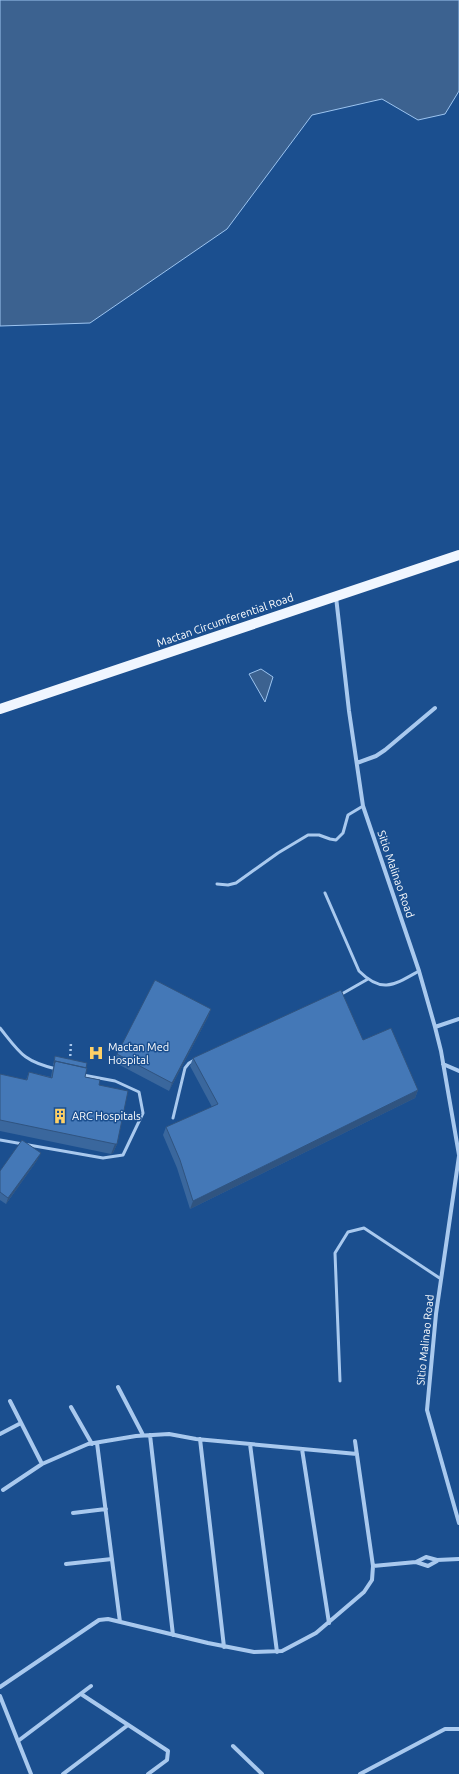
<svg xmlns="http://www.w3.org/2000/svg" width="459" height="1774" font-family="Ubuntu,sans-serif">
  <rect width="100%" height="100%" fill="#1b4f8f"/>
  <path fill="#3c6290" stroke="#9cc4f0" d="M0,0H459V91L445,114L418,120L382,99L312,115L227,229L90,323L0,326Z
    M261,669L273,677L265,702L249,674Z"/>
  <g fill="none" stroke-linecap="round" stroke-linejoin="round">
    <path stroke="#a9c9ee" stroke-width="2.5" stroke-dasharray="2 3" stroke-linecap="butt" d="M70,1061L71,1042"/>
    <path stroke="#a9c9ee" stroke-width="3" d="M217,884L228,885L236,883L278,853L308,835H319L330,839L336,840L343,833L348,815L363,806
      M325,893L359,971C382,994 394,985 419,971
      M340,995L368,979
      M0,1028C20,1053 23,1061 56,1069
      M173,1118L185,1068L189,1063L196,1059
      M0,1140L103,1158L123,1155L143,1113L139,1092L115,1081L83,1075
      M340,1381L335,1253L348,1232L364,1228L441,1279"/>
    <path stroke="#a9c9ee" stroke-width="4" d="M336,597L349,711L363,806L419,971L435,1027L441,1051L459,1155
      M357,763L376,756L385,750L435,708
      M435,1027L459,1019
      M443,1064L459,1071
      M459,1156L436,1314L427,1410L459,1523
      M118,1387L143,1435
      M10,1401L42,1464
      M71,1407L92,1444
      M0,1434L21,1423
      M150,1435L173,1635
      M200,1439L224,1647
      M97,1443L120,1622
      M250,1444L277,1652
      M302,1449L329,1623
      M3,1490L42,1464L88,1444L136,1436L169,1434L196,1439L357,1454
      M73,1513L106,1509
      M416,1562L428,1566L437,1561
      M66,1564L112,1559
      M373,1566L416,1562L426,1557L437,1560L459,1559
      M0,1687L99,1620L108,1619L208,1643L254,1652L282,1651L316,1633L364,1592L372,1580L373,1566L355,1441
      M81,1694L168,1751L167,1760L148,1774
      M0,1696L31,1774
      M18,1741L91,1686
      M233,1746L262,1774
      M63,1774L128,1725
      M360,1774L445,1729H459"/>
    <path stroke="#f0f6ff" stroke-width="10" d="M0,709L459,555"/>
  </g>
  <path fill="#3a679d" d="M211,1009L208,1017L169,1091L114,1062L117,1054Z
    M363,1040L418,1090L415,1098L190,1209L177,1168L163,1135L166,1127L212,1107L190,1066L193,1058Z
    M55,1056L86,1068L85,1077L99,1085L117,1144L113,1153L111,1154L0,1131V1074L26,1080L29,1072L51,1077L52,1071L54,1065H53Z
    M38,1159L6,1204L0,1200V1171Z"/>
  <path fill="#305480" d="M211,1009L208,1017L169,1091L172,1083Z
    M418,1090L415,1098L190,1209L193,1201Z
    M115,1144H117L113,1153L111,1154Z
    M41,1153L38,1159L6,1204L8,1198Z"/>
  <path fill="#4478b7" stroke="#305480" d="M155,980L211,1009L172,1083L117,1054Z
    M341,990L363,1040L391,1028L418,1090L193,1201L180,1160L166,1127L218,1104L193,1058Z
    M55,1056L87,1063L86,1068L55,1061V1063H54Z
    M55,1061L87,1068L85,1077L100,1080L99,1085L128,1091L117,1144H115L0,1120V1074L27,1080L29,1072L52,1078Z
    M22,1140L41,1153L8,1198L0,1192V1171Z"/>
  <defs>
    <g id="hospital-bare" transform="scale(1.2)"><path d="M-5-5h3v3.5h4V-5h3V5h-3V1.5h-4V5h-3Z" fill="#ffd166" stroke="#1b4f8f" stroke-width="2.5" paint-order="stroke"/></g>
    <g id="building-bare" transform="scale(1.2)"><path d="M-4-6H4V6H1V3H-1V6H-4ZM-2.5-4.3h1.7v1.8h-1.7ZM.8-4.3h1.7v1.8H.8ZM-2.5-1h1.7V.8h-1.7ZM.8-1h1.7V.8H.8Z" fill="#ffd166" stroke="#1b4f8f" stroke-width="2.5" paint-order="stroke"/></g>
  </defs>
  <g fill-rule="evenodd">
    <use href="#hospital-bare" x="96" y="1053"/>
    <use href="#building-bare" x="60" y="1116"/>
  </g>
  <g text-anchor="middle" stroke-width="3" stroke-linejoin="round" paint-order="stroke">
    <g font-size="11" fill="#fff" stroke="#1b4f8f">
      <text transform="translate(225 620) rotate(-19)" y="4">Mactan Circumferential Road</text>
      <text transform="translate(396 874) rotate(71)" y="4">Sitio Malinao Road</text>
      <text transform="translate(425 1340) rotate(-84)" y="4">Sitio Malinao Road</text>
    </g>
    <g font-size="11" fill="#fff" stroke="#1b4f8f" text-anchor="start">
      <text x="108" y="1051">Mactan Med<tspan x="108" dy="13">Hospital</tspan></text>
      <text x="72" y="1120">ARC Hospitals</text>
    </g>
  </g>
</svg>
